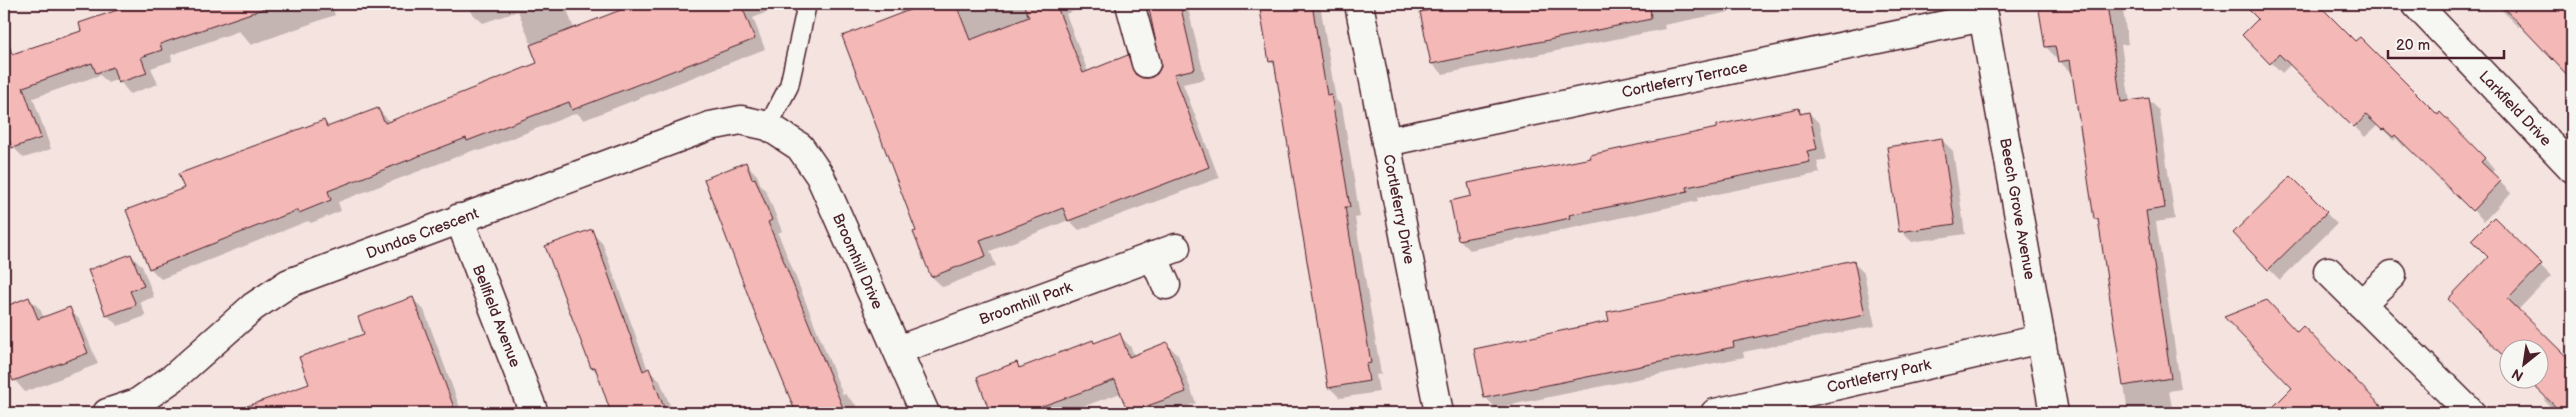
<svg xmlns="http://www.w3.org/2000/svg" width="2576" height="417" font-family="'Balsamiq Sans',sans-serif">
  <rect width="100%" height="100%" fill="#f5e3e0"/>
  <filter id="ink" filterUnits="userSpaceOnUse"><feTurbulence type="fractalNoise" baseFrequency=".02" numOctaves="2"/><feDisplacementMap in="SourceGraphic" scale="10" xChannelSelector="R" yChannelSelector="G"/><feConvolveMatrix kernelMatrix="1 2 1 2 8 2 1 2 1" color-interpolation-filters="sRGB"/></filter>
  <g filter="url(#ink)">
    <path fill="#0003" d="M138,4H331L335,15L251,45L239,31L171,55L172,61L151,68L158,84L130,94L118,79L108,83L100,75L33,98L51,149L24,158L13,147L4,121V58L83,32L80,24Z
      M469,4H565L574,29L640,4H770L772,10L753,18L765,49L584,120L577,113L479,151L477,149L338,202L341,211L311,223L308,221L161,279L150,268L185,189L324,121L330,127L378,109L390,122L539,64L518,11L483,23L472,13Z
      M897,4H1091L1066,14L1088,72L1127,57L1138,67L1142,79H1150L1158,75L1162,68V59L1149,4H1187L1205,79L1183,84L1219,178L1079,230L1069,220L990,251L996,266L943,287L932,277L915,233L918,231L901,14Z
      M1261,4H1320L1336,100L1342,106L1360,217L1355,218L1381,374L1376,375L1379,392L1340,398L1329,387L1276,67L1270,61Z
      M1469,4H1770L1664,25L1665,29L1443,74L1432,64L1422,13Z
      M2039,4H2122L2128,44L2121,45L2130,102L2148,99L2159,110L2175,219L2156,222L2181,389L2169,391L2173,413H2128L2100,223L2095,219L2073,72H2070L2046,47Z
      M2245,4H2316L2355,43L2438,117L2440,114L2495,169L2491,173L2511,193L2484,221L2407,145L2404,147L2396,138L2394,140L2378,125L2365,137L2291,64L2282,73L2244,35L2260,19Z
      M2496,4H2571L2572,78L2521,24L2518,27Z
      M1798,109L1803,114L1809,113L1820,124L1827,160L1817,162L1820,173L1697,198L1698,201L1470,250L1459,239L1473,197L1592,159Z
      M1942,140L1953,151L1965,234L1912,242L1901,231Z
      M746,164L757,175L761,186L766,191L782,231L778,233L843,395L845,394L856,405L860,413H796L757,316Z
      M2291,178L2337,224L2280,280L2269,269Z
      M2494,219L2551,276L2518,310L2572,364V413H2556L2544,400L2547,397L2530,380H2538V350H2508V358L2449,299L2490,257Z
      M591,231L602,242L648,370L660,381L673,413H613L599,374L592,368Z
      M131,255L142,266L154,297L140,302L146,316L118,326L107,315Z
      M1853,262L1864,273L1875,326L1743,352L1744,357L1496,408L1485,397L1611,322Z
      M29,298L40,309L44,318L69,309L80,320L98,364L25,392L13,378L4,381V308Z
      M413,299L424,310L462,413H250L248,407L311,385L366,335Z
      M2303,328L2386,413H2285L2277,405L2294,388L2298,333Z
      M1119,335L1130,346L1135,356L1167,344L1178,355L1196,403L1170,413H1129L1121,393L1065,413H992L978,378L1016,364L1022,369Z"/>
    <path fill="#f4b8b6" stroke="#4a1f2b" d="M135,4H262L263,9L160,44L162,50L141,57L147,73L118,83L113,67L96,73L92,63L23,87L41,138L12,148L4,125V46L9,45L12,54L81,31L79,23Z
      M636,4H741L755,39L572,110L569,102L467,141L466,138L328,191L331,200L299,213L298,210L149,269L126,210L184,188L178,174L324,120L327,127L378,108L385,123L537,63L530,45Z
      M925,4H956L970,40L1029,17L1023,4H1056L1083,73L1128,55L1135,74L1142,78H1150L1157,74L1161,67L1148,4H1180L1195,69L1174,74L1209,167L1068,221L1063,208L980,240L986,256L931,277L913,232L916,231L842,36Z
      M1259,4H1312L1327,95L1331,94L1350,207H1345L1371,363L1366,364L1369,381L1328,388L1274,61L1269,62Z
      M1463,4H1650L1651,19L1431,64L1420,12Z
      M2038,4H2107L2121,102L2149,98L2165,208L2146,211L2171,378L2123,386L2098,219H2094L2070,60L2058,62L2055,46L2045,47Z
      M2243,4H2318L2355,41L2360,37L2438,115L2440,112L2485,158L2481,162L2501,181L2472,211L2395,135L2393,137L2384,129L2382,130L2366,115L2354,128L2279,54L2270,64L2242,35L2258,19Z
      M2500,4H2572V80Z
      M1799,108L1800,114L1809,112L1817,149L1807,151L1810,162L1687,187L1688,191L1569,215L1570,218L1543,224L1458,240L1450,201L1471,196L1468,183L1591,158L1590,155L1717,128V125Z
      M1942,138L1955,224L1899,232L1887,147Z
      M746,162L752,179L755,178L772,220L768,222L845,413H796L756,316L704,179Z
      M2291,176L2327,212L2268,270L2233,233Z
      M2494,217L2542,264L2508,299L2572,362V413H2562L2528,380H2538V350H2508V361L2448,299L2488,257L2471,240Z
      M592,229L643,371L649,368L666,413H611L595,367L591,368L545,246Z
      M131,254L144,286L130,291L136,305L106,316L88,270Z
      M1854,260L1865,315L1733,342L1734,347L1484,398L1474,349L1609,321L1607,312Z
      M29,297L38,319L70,307L88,353L13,381L4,358V307Z
      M413,297L456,413H240L239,409L309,384L299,357L364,334L358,317Z
      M2267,300L2297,332L2303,326L2388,413H2267L2292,388L2224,317Z
      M1120,333L1129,357L1167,342L1186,392L1128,413L1115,380L1023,413H990L977,377L1017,362L1019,368L1093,340L1094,343Z"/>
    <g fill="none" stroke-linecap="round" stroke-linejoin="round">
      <g stroke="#4a1f2b" stroke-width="21">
        <path id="lane" d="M768,126L789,86L807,4"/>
      </g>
      <g stroke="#4a1f2b" stroke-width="31">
        <g id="street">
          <path d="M1130,4L1146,63"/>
          <path id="s1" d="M1359,4L1439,413"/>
          <path id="s2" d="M1981,4L2054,413"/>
          <path id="s3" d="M2416,4L2572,168"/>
          <path id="s4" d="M1386,142L1983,17"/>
          <path id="s5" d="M459,218L534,413"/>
          <path d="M1153,256L1166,285"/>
          <path d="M2328,271L2471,413"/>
          <path d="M2361,304L2392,275"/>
          <path id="s6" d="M898,350L1176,248"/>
          <path id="s7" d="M107,413L137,403L173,378L253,307L289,283L710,126L741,120L768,126L800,147L820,176L925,413"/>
          <path id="s8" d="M1715,413L2041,339"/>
        </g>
      </g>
      <use href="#lane" stroke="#f6f6f2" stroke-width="18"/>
      <use href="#street" stroke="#f6f6f2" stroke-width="28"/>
    </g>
  </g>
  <g text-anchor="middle" stroke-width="4" stroke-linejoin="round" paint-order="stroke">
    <g font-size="15" fill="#4a1f2b" stroke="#f6f6f2">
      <text dy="5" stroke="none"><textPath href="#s4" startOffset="305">Cortleferry Terrace</textPath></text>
      <text dy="5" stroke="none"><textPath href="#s3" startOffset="144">Larkfield Drive</textPath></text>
      <text dy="5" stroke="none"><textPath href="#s2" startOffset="208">Beech Grove Avenue</textPath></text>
      <text dy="5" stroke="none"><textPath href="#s1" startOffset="209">Cortleferry Drive</textPath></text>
      <text dy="5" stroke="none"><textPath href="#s7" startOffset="368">Dundas Crescent</textPath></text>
      <text dy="5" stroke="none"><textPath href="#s7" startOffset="901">Broomhill Drive</textPath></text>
      <text dy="5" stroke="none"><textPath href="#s6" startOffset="136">Broomhill Park</textPath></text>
      <text dy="5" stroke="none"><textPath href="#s5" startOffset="105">Bellfield Avenue</textPath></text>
      <text dy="5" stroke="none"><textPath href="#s8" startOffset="168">Cortleferry Park</textPath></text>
    </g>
  </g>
  <rect width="2576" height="417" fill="none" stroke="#f6f6f2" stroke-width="20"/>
  <rect x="10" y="10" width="2556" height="397" fill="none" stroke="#4a1f2b" stroke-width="2" filter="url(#ink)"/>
  <g transform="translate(2524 364) rotate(210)"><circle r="24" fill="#f6f6f2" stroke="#b1a0a2"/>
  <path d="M0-4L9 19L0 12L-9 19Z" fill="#4a1f2b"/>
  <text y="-8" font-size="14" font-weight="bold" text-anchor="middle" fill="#4a1f2b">N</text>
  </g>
  <path d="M2388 50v8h116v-8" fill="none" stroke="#4a1f2b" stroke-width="2.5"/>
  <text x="2396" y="50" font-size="15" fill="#4a1f2b" stroke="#f6f6f2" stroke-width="4" paint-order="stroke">20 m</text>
</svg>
